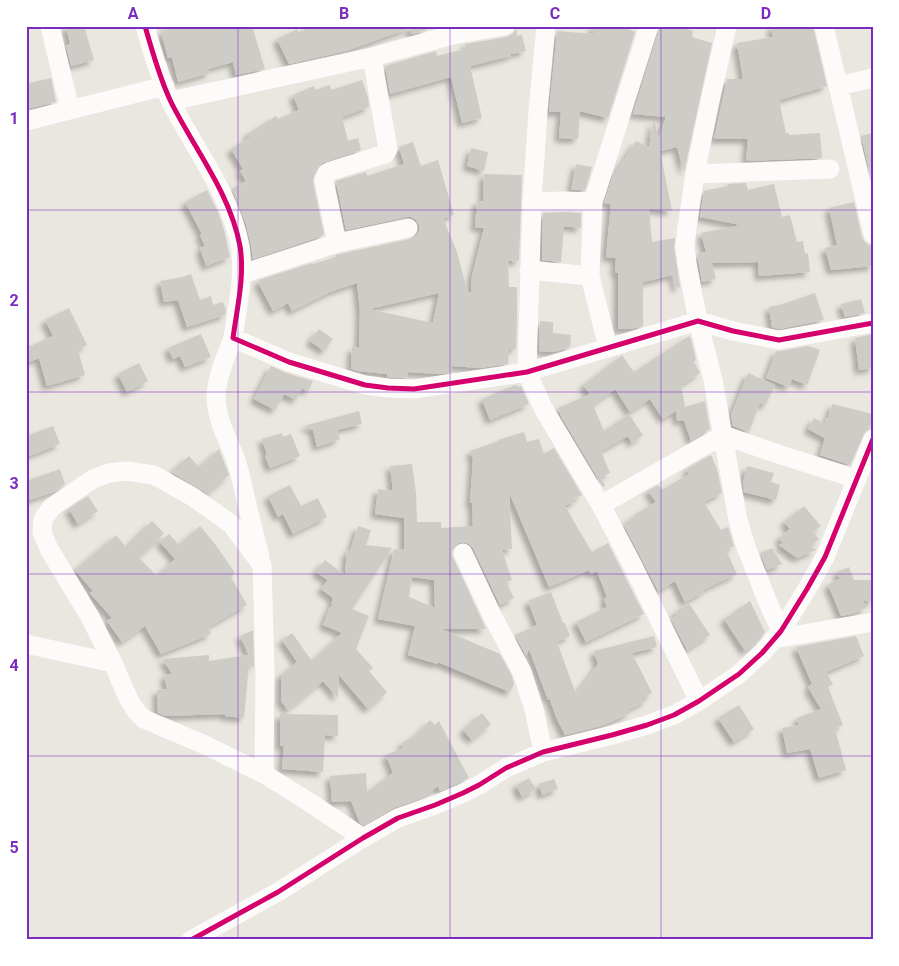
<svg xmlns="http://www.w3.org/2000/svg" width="899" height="966" font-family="Roboto,sans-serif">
  <defs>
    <filter id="shadow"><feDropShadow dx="-4.5" dy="4.5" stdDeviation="2.5" flood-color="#0004"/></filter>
  </defs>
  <rect width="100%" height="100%" fill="#eae6e0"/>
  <path fill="#ceccc7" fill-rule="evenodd" filter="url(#shadow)" d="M66,26H84L94,60L71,66L66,46L70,44Z
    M165,26H252L265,69L236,75L233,62L208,69L210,73L178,82L172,57L168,58L161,32L167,31Z
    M314,26H425L427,30L412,34L410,28L346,51L289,64L277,39L297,29L298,32Z
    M516,26L517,36L522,35L526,51L511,54V56L470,66L482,118L462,123L451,77L390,94L385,66L436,51L437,56L466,49L465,44L507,37L513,34L515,30Z
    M592,26H626L627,28L635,32L608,118L580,111L578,139L559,138L561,112H549L557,31L594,34Z
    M660,26H678L693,31L692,37L712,43L684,172L677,147L660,151L672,211L649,209L652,242L675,238L674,247L680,287L676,288L673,275L643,282V326L630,329H618V273H615L616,258L606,257L611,204L604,203L614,172H616L636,141L649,147L653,122H655L658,139L666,117L633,114Z
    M771,26H813L827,86L779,100L786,133H789V135L820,133L822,158L746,161L748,139H714L727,79H743L737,43L773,37Z
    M51,78L56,102L26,109V84Z
    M362,80L368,97L369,107L342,117L348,141L358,138L361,150L322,163L317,169L314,176L313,182L324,234L319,237L253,259L251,245L246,224L232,189L246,181L240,171L243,169L231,149L250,137L247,134L276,116L278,119L299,110L293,95L314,86L316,90L329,85L332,90Z
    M873,133V176H871L861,136Z
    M413,142L421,166L438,160L454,215L443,218L457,252L468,294V292H471L472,276L484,228L475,227L477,201H483L484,174L522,175L519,261L516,260V262L508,260L509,287H517V319L516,349H509L508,364L480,368L452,366V372L440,374L408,372V378L387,377V374L357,371L351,369L352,347L359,348L360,311L357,283L330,292L292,311L288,303L273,311L258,282L260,281L259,280L312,263L313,264L336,257V255L340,254L410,239L416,236L419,231V225L416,220L411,217H406L346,230L336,181L366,172L367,176L404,164L399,147ZM439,293L433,323L369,309Z
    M471,148L488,152L484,171L467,166Z
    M576,164L592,167L585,190H571Z
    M746,183L748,190L774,184L782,217L790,215L797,242L803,241L805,254L808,253L810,272L759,276L758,262L712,263L716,279L702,282L697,254L706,252L701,233L741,225L700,217L704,191L728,186L727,184Z
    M207,190L218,212L224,230L230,257L206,266L200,248L205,246L200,235L202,234L185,202Z
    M854,202L862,237L865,242L869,245H873V266L831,270L825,248L837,245L829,208Z
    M564,212L581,213V228L564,226L561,262L542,260L543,213Z
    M191,274L200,300L211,296L213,305L223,302L226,310L225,315L187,327L178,300L164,302L160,281L183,277Z
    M815,293L824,320L779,329L772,327L769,307L783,304Z
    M861,299L865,313L845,317L841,304Z
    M69,308L87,345L78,350L85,375L47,386L39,358L26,363V348L53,336L45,320Z
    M540,321L553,322V333L571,335L570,347L554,352L539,351Z
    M319,329L333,339L324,351L310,341Z
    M201,334L211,357L185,367L180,356L173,359L168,348Z
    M873,334V368L859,370L855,338Z
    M689,336L691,339L696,360L694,362L700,373L681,385L685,406L682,408L705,401L710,429L691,441L684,420L677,421L676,411L663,419L650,399L630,412L615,389L593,405L604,431L629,414L643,435L632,443L628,436L601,451L610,473L601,477L605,486L603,487L562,418L558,408L590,394L583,385L621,356L622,355L634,372Z
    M808,346L820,350L807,385L792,379L789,387L766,378L776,351H781Z
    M139,363L148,381L127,392L118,374Z
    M271,366L286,373L313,381L308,391L302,388L296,400L284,394L275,410L254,399Z
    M748,373L775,385L765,406L760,403L749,432L733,426L731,415Z
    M515,385H517L518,387L521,386L529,404L490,420L482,399Z
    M832,404L873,414V426L868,425L850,465L820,455L825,438L808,429L814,418L825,424L826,418L828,419Z
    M359,411L362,424L337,430L340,439L317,447L313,430L304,426Z
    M53,426L60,444L29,456L26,448V436Z
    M524,432L527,442L539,439L544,454L554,448L582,495L575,498L576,502L565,505L573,520L592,552L608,543L644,614L586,642L576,622L607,607L604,599L607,597L597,571L591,574L589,570L549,587L509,492L512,549L502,550L512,580L506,582L514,598L500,605L473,548L469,544L463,542L459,543L454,547L452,553L453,557L486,629H441L500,654L512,676L514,684L510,692L438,662L437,664L408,655L415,626L378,619L394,549L404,550V518L375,514L378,489L393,491L390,466L412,464L416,493L417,522H441V528L473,526L472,503H470L473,459L470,451L499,441L498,440ZM412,577L434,580L435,608L409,597Z
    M282,433L283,437L291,434L300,456L270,468L265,456L267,455L262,439Z
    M219,449L229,475L208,494L171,472L189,456L199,467Z
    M711,455L717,469L722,493L704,502L721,530L728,527L734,546L726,550L737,574L703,590L704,592L685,602L675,581L658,591L624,525L636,514L656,502L648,491L658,485L662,490L689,474L687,469Z
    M747,466L774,473L771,482L780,485L776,500L744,492L743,483Z
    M60,469L65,484L56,491L30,500L26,490V481Z
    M290,485L301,506L318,498L327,517L293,534L283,514L278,517L268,496Z
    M88,496L98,511L78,524L69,509Z
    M804,506L821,526L813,532L819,539L811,546L816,550L797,558L779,545L783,543L779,538L790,529L784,522Z
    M152,521L164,533L139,558L157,576L175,559L160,542L169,534L179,545L200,526L215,544L235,573L231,577L247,605L208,627L211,634L161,654L145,626L122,642L107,621L112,618L90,593L93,591L75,570L116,535L126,547Z
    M358,526L371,530L366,545L392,548L352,609L369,616L356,649L373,668L369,671L387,692L368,709L339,675L338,698L323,681L288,710L281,701V675L297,662L282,640L292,633L312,661L342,633L323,625L330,607L334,605H331L333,598L321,589L328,580L316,572L325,560L345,575L347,550L350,551Z
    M772,548L782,564L767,570L760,553Z
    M849,567L854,580H873V601H863L866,608L851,614L841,616L828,584L840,579L837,572Z
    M551,592L563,623H565L570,636L557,642L576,694L598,664L594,651L654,636L657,647L632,653L652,693L645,696L647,700L628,710L630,713L604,725L565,735L556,717L549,697L548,700L529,649L526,656L515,635L537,625L528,601Z
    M750,601L765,632L754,645L745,651L724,619Z
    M689,603L710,635L687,650L671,619L677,615L675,612Z
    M253,630L254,668L249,663L244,718L225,716V714L165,716L158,713L157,690L167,689L164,675L172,674L163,659L209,655V661L249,655L240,636Z
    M856,636L864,656L826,672L833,684L828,687L843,725L835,728L846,770L819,778L810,749L787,753L782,728L799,725L797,718L821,709L808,687L812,684L796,647Z
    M739,705L754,729L734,742L718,718Z
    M482,713L491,724L472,740L463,730Z
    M280,714L338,715V736L325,735L323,772L282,769L284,746H280Z
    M430,720L435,725L439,721L469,778L440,791L438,786L422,798L393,808L363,825L360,823L351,801L332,802L330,776L366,773L367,792L393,773L386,755L404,748L401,744L417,734Z
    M529,778L536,789L522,797L516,785Z
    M554,779L558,789L542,795L539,784Z"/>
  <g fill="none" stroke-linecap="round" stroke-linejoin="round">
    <path stroke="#fcfbfa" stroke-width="19" d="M50,26L70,110
      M145,26C152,51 160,79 171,102C195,150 230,193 240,246C245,276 237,308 233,338L289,362L365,385L388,388L414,389L527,372L698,321L733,331L779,340L873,323
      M546,26L538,111L532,202L527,372L543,408L601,505L634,568L699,701
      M727,26L710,101L695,174L687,228L685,246L687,263L698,321L713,380L738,520L746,547L769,605L781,631
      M824,26L873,234
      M372,57L388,149L385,154L331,171L327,173L324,180L337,243L408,228
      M838,86L873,78
      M171,101L372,57L452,35L505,26
      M26,121L165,86
      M695,174L830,169
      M532,202L564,201L593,202L649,26
      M593,202L591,246L590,276L608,348
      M529,270L590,276
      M242,274L337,243
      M233,338C226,356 217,376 216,396C216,418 227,438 235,457C241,474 244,492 248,509C252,525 256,541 260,557
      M601,505L723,435L781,455L857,479
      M463,553L493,617L522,672L534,709L543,752
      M774,639L873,622
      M26,644L113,663C121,680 129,707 144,719L205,745L264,774
      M113,663L90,617L49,549L42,532L43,519L52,507L93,479L109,473L126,471L154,475L193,497L231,524L262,565L265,670L264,774L306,800L363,838
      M191,940L278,892L363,838L398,818L435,805L463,793L479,785L506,768L543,752L612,735L647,725L674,715L699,701L739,674L762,653L781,631L807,589L825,557L873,439"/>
    <g stroke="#fff" stroke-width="8">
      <path id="cycleway" d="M145,26C152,51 160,79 171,102C195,150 230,193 240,246C245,276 237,308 233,338L289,362L365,385L388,388L414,389L527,372L698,321L733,331L779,340L873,323
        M191,940L278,892L363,838L398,818L435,805L463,793L479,785L506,768L543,752L612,735L647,725L674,715L699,701L739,674L762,653L781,631L807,589L825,557L873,439"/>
    </g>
    <use href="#cycleway" stroke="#d6006c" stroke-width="5"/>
  </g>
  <path fill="none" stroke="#7b2cbf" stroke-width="1" stroke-opacity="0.55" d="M238,26V940M450,26V940M661,26V940M26,210H873M26,392H873M26,574H873M26,756H873"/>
  <rect width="899" height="966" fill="none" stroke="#ffffff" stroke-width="55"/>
  <rect x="28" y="28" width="844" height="910" fill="none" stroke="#7b2cbf" stroke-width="2"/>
  <g font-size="16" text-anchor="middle" font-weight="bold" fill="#7b2cbf">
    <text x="133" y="19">A</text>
    <text x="344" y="19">B</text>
    <text x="555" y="19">C</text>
    <text x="766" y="19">D</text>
    <text x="14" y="124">1</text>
    <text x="14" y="306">2</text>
    <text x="14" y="489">3</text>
    <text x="14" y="671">4</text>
    <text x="14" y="853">5</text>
  </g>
</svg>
